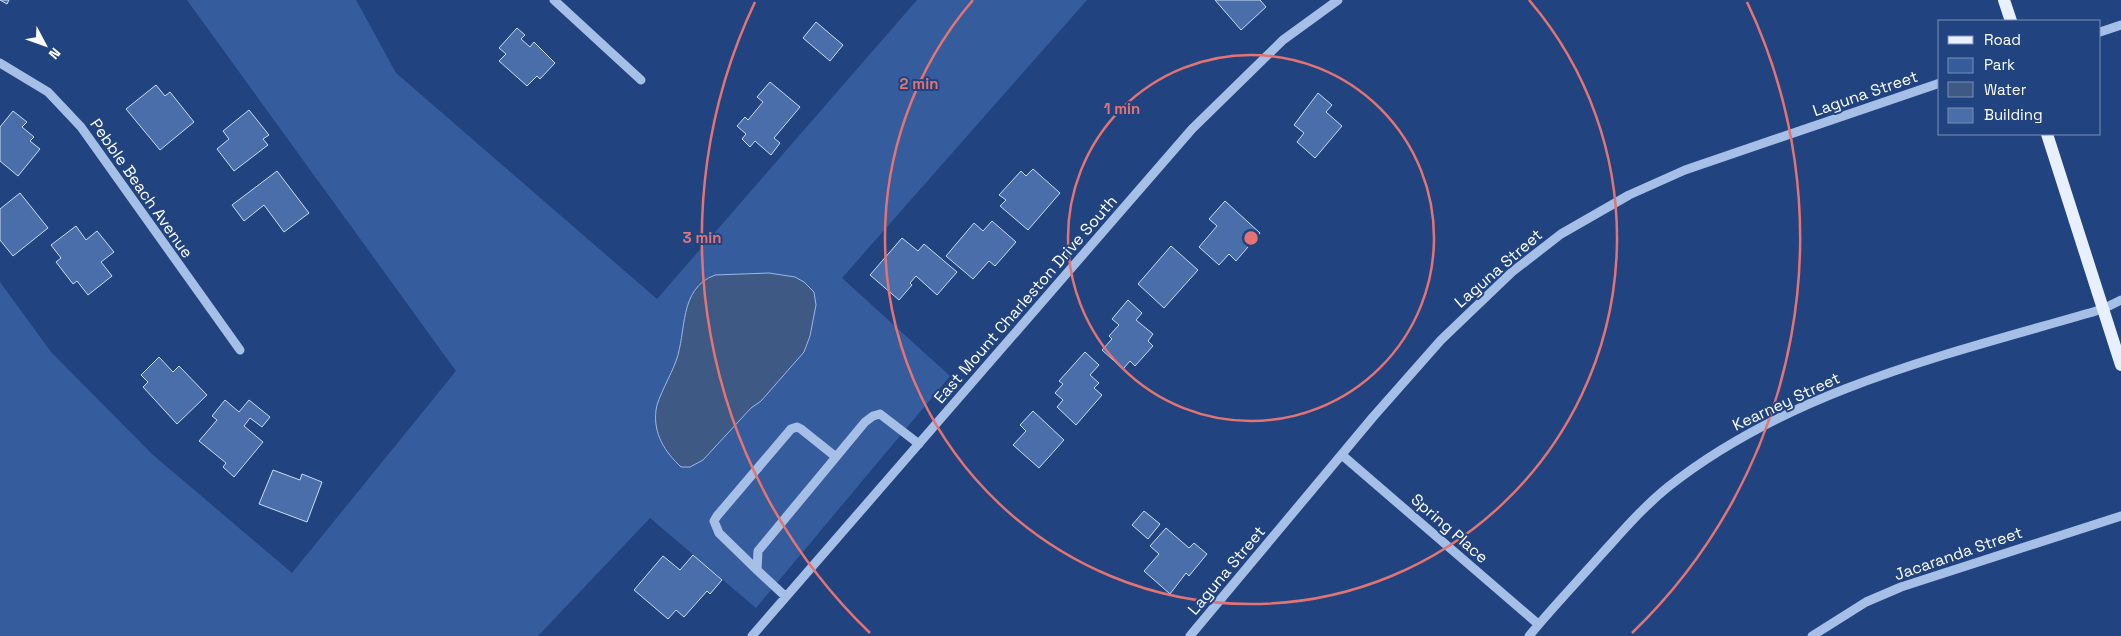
<svg xmlns="http://www.w3.org/2000/svg" width="2121" height="636" font-family="'Space Grotesk',sans-serif">
  <rect width="100%" height="100%" fill="#214480"/>
  <path fill="#355d9e" d="M187,0H356L396,73L657,299L917,0H1087L842,278L950,376L756,608L650,518L538,636H0V282L51,352L153,455L292,573L456,371Z"/>
  <path fill="#3e5984" stroke="#9ab9e9" d="M769,273L795,277L804,282L814,292L816,305L810,336L804,352L761,401L751,408L703,460L690,467H681C665,452 653,434 656,410C657,399 672,373 676,361C687,332 678,289 715,275Z"/>
  <path fill="#496ea9" stroke="#cadbf6" d="M0,0H9L7,4Z
    M1215,0H1260L1266,7L1241,30Z
    M816,22L843,45L830,61L803,38Z
    M517,28L525,35L521,39L530,47L534,42L555,63L540,79L537,76L527,86L499,61L506,54L499,48Z
    M770,82L800,107L774,138L780,143L771,155L755,141L750,147L742,139L746,134L737,126L745,117L748,120L763,102L757,97Z
    M156,85L165,96L170,92L194,122L160,150L126,109Z
    M1318,93L1332,105L1326,112L1342,126L1315,158L1297,142L1304,133L1294,125Z
    M249,110L269,135L263,139L268,145L234,171L217,149L229,139L223,131Z
    M13,111L27,122L22,127L34,137L30,141L40,149L18,176L0,161V127Z
    M1033,169L1060,193L1028,230L1000,206L1006,200L999,195L1021,171L1026,176Z
    M277,171L309,213L284,232L264,205L244,221L232,205Z
    M20,193L48,228L13,256L0,240V209Z
    M1225,201L1260,233L1236,261L1229,254L1219,265L1199,247L1217,226L1209,219Z
    M992,221L1016,242L995,266L989,261L973,279L946,256L974,223L983,231Z
    M76,226L86,240L97,231L114,252L101,262L112,276L88,295L77,281L73,284L56,262L61,258L51,245Z
    M902,238L918,251L924,244L957,272L937,295L916,276L910,283L912,285L899,300L870,275Z
    M1171,246L1198,270L1164,308L1138,284Z
    M1128,300L1142,313L1136,320L1153,334L1148,341L1153,346L1135,366L1130,361L1123,369L1102,350L1112,339L1109,336L1119,325L1112,319Z
    M1085,352L1099,365L1090,375L1099,383L1094,388L1102,395L1076,425L1057,407L1063,400L1055,393L1063,384L1059,381Z
    M159,357L173,372L179,366L207,395L177,424L143,387L148,382L141,375Z
    M225,400L239,412L249,400L270,417L262,427L250,418L244,426L263,442L234,477L223,467L226,463L199,441L217,420L212,416Z
    M1033,411L1064,440L1039,468L1013,445L1026,431L1020,425Z
    M273,470L300,480L302,474L322,482L307,522L259,504Z
    M1144,511L1160,524L1148,539L1132,525Z
    M1166,528L1189,548L1194,543L1207,554L1189,576L1186,573L1170,594L1144,571L1159,554L1150,546Z
    M693,555L722,580L710,594L707,591L684,617L676,610L668,619L634,590L663,556L680,570Z"/>
  <g fill="none" stroke-linecap="round" stroke-linejoin="round">
    <path stroke="#a6bfe7" stroke-width="9" d="M554,0L641,80
      M2100,32L2121,25
      M0,63L48,92L81,127L240,350
      M1342,455L1538,624
      M757,570L719,533L714,521L717,516L791,429L797,427L801,429L836,457
      M786,597L757,570L758,551L865,422L873,416L880,414L919,444
      M752,636L1192,129L1283,40L1338,0
      M1190,636L1373,417L1441,340L1512,272L1561,234L1629,195L1685,170L1940,83
      M1529,636C1551,609 1576,583 1599,557C1621,533 1643,507 1668,487C1793,388 1953,353 2103,309L2121,300
      M1812,636L1866,602L1901,587L2121,516"/>
    <path stroke="#e8effd" stroke-width="12" d="M2004,0L2011,21
      M2047,134L2121,365"/>
  </g>
  <g fill="none" stroke="#e47373" stroke-width="2.5">
    <circle cx="1251" cy="238" r="183"/>
    <path d="M1529 0A366 366 0 1 1 973 0"/>
    <path d="M870 633A549 549 0 0 1 755 2M1747 2A549 549 0 0 1 1632 633"/>
  </g>
  <g text-anchor="middle" stroke-width="4" stroke-linejoin="round" paint-order="stroke">
    <g font-size="16" fill="#fff" stroke="#214480">
      <text transform="translate(1865 93) rotate(-19)" y="6">Laguna Street</text>
      <text transform="translate(142 188) rotate(55)" y="6">Pebble Beach Avenue</text>
      <text transform="translate(1498 268) rotate(-41)" y="6">Laguna Street</text>
      <text transform="translate(1025 299) rotate(-49)" y="6">East Mount Charleston Drive South</text>
      <text transform="translate(1786 401) rotate(-25)" y="6">Kearney Street</text>
      <text transform="translate(1450 528) rotate(41)" y="6">Spring Place</text>
      <text transform="translate(1958 553) rotate(-19)" y="6">Jacaranda Street</text>
      <text transform="translate(1226 570) rotate(-50)" y="6">Laguna Street</text>
    </g>
  </g>
  <circle cx="1251" cy="238" r="8" fill="#e47373" stroke="#214480" stroke-width="2.5"/>
  <g font-size="15" text-anchor="middle" font-weight="bold" fill="#e47373" stroke="#214480" stroke-width="4" stroke-linejoin="round" paint-order="stroke">
    <text x="919" y="89">2 min</text>
    <text x="1122" y="114">1 min</text>
    <text x="702" y="243">3 min</text>
  </g>
  <rect x="1938" y="20" width="162" height="115" fill="#214480" stroke="#7a8fb3"/>
  <rect x="1948" y="36" width="25" height="8" fill="#e8effd" stroke="#7a8fb3"/>
  <text x="1984" y="45" font-size="15" fill="#ffffff">Road</text>
  <rect x="1948" y="58" width="25" height="15" fill="#355d9e" stroke="#7a8fb3"/>
  <text x="1984" y="70" font-size="15" fill="#ffffff">Park</text>
  <rect x="1948" y="82" width="25" height="15" fill="#3e5984" stroke="#7a8fb3"/>
  <text x="1984" y="95" font-size="15" fill="#ffffff">Water</text>
  <rect x="1948" y="108" width="25" height="15" fill="#496ea9" stroke="#7a8fb3"/>
  <text x="1984" y="120" font-size="15" fill="#ffffff">Building</text>
  <g transform="translate(45 45) rotate(131)" stroke="#214480" stroke-width="4" paint-order="stroke">
  <path d="M0-4L9 19L0 12L-9 19Z" fill="#ffffff"/>
  <text y="-8" font-size="14" font-weight="bold" text-anchor="middle" fill="#ffffff">N</text>
  </g>
</svg>
